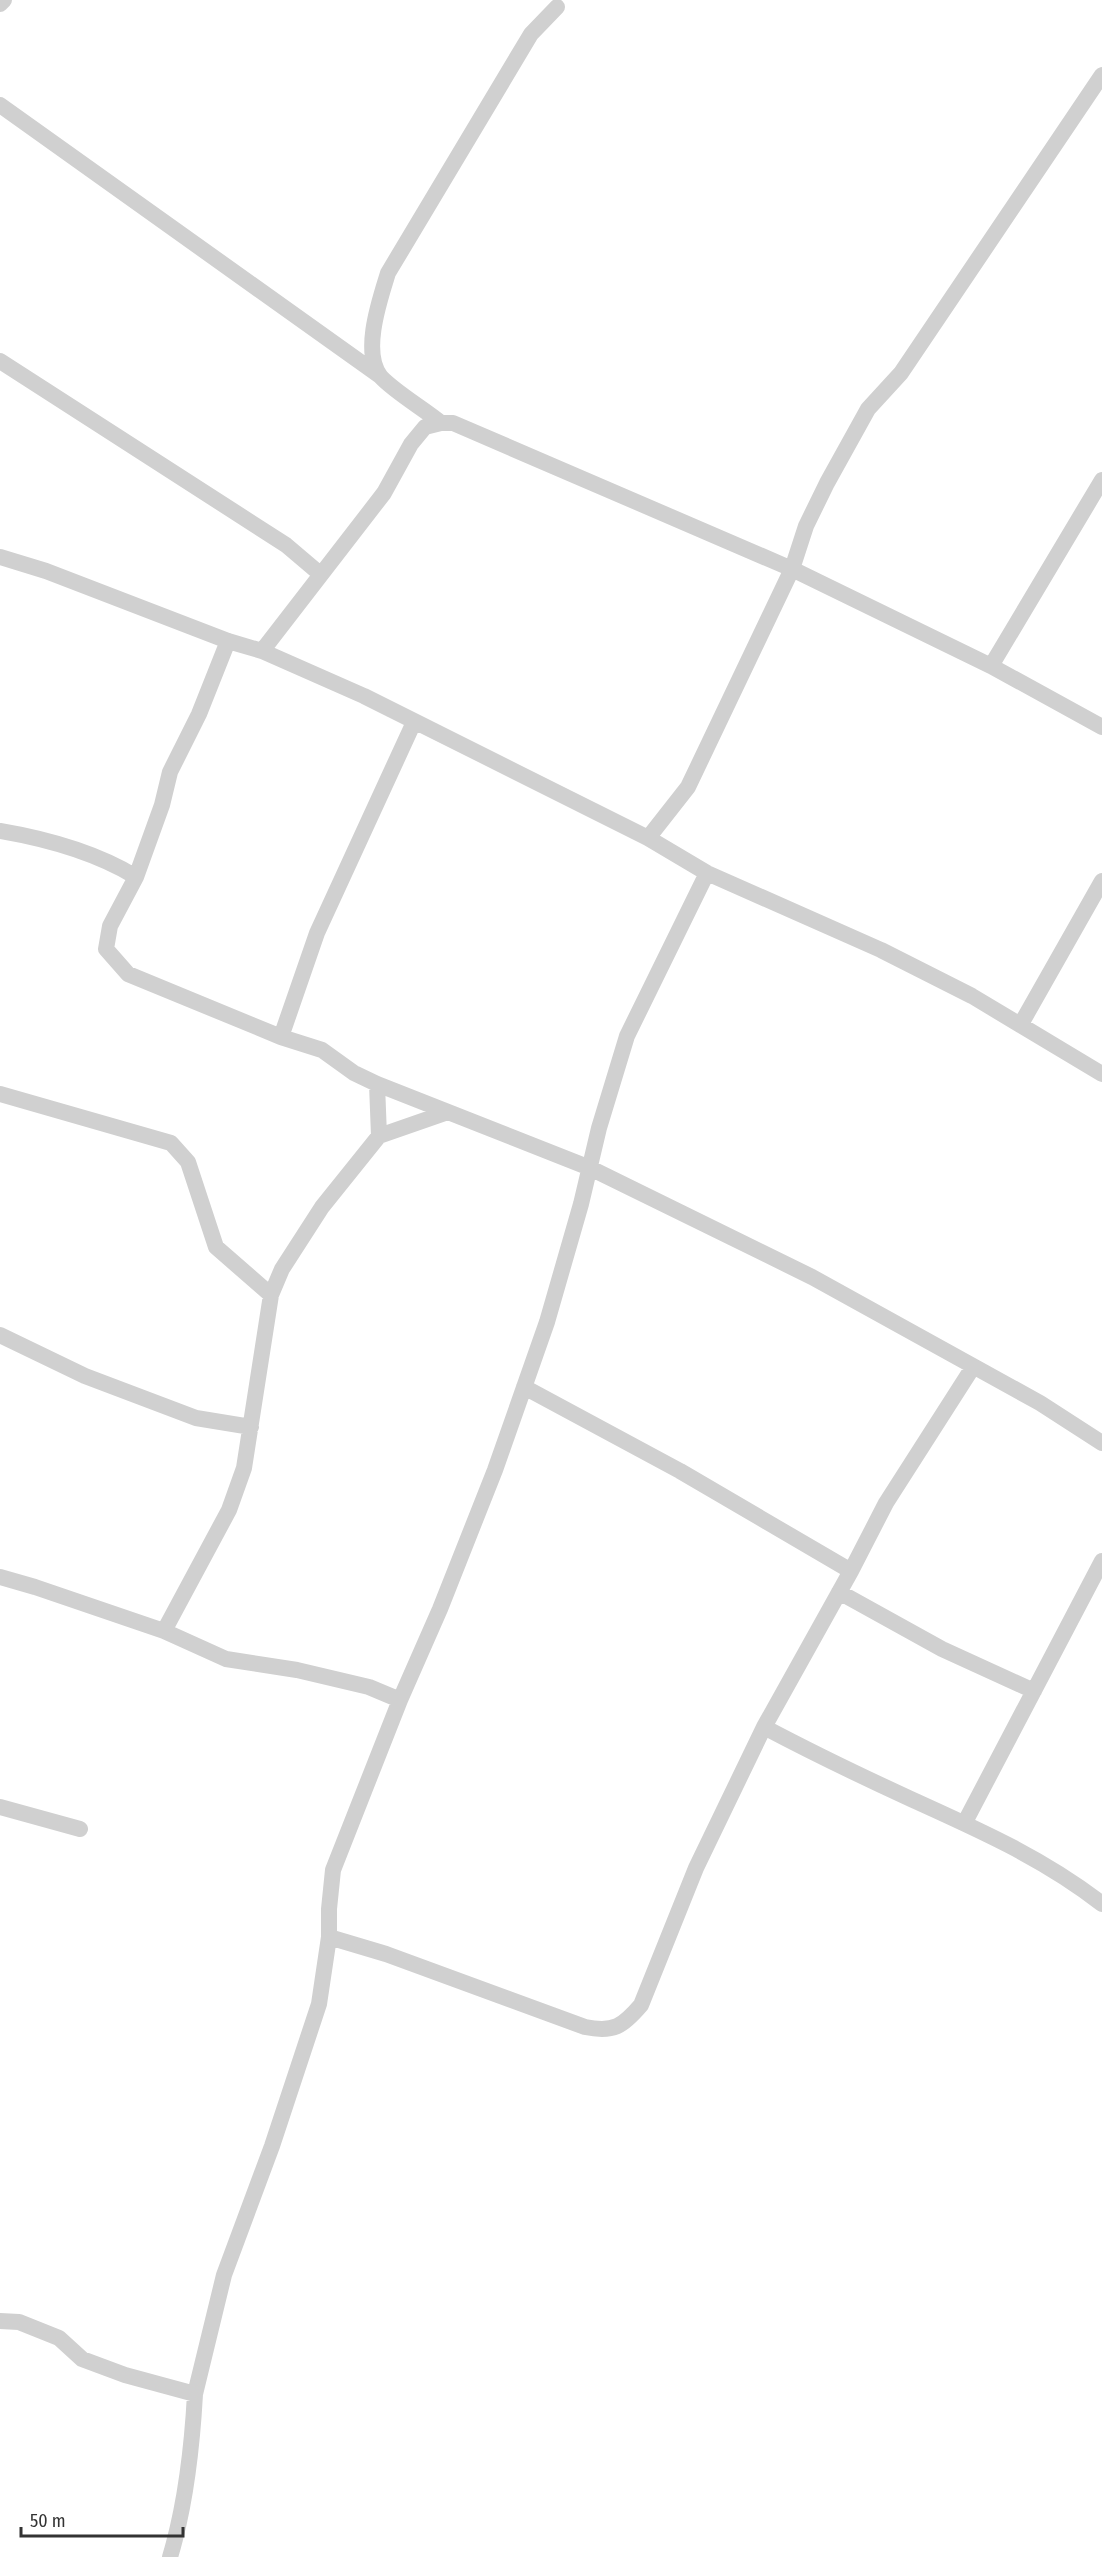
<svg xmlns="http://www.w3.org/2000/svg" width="1102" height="2557" font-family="'Fira Sans Condensed',sans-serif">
  <rect width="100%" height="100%" fill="#fff"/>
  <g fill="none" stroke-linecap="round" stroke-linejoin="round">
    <path stroke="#d0d0d0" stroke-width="16" d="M0,4L4,0
      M0,105L380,376
      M0,361L286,545L319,573
      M441,423C424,409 395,392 381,377C361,353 380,299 388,273L531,34L557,7
      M0,557L46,571L228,641L262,651L364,696L648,838L707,873L881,950L972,996L1102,1074
      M228,641L199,714L170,772L162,805L136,877L110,926L106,949L128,974L281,1037
      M262,651L384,493L411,444L425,427L441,423H453L792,569L991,666L1102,727
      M991,666L1102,480
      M414,722L317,933L281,1037L322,1050L354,1073L377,1084L590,1168L812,1277L1040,1403L1102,1443
      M0,831C47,839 95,852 136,877
      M648,838L688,787L792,569L806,526L827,483L868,409L901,373L1102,75
      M1021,1024L1102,881
      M377,1084L379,1136
      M0,1094L171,1143L188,1162L216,1247L271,1295
      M0,1335L85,1376L196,1418L251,1427
      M524,1387L680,1471L851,1571
      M0,1577L35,1587L164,1631L226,1659L297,1670L369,1687L400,1700
      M839,1592L942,1649L1034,1691
      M164,1631L229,1510L244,1468L271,1295L282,1269L322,1207L379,1136L448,1112
      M764,1727C813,1753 863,1777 913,1800C979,1830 1045,1859 1102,1904
      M0,1807L80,1829
      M965,1822L1102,1561
      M329,1937L386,1954L585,2027C614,2033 623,2026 641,2005L696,1868L764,1727L851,1571L886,1503L973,1367
      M0,2321L19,2322L59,2338L82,2359L125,2375L195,2394L224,2275L272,2146L319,2004L329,1937V1909L333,1870L400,1700L440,1609L495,1470L547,1322L581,1204L599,1128L627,1036L707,873
      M170,2557C186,2504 192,2449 195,2394"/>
  </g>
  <path d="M21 2527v9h162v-9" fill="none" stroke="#333333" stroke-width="3"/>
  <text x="30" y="2527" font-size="18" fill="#333333" stroke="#ffffff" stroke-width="4.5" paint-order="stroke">50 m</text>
</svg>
